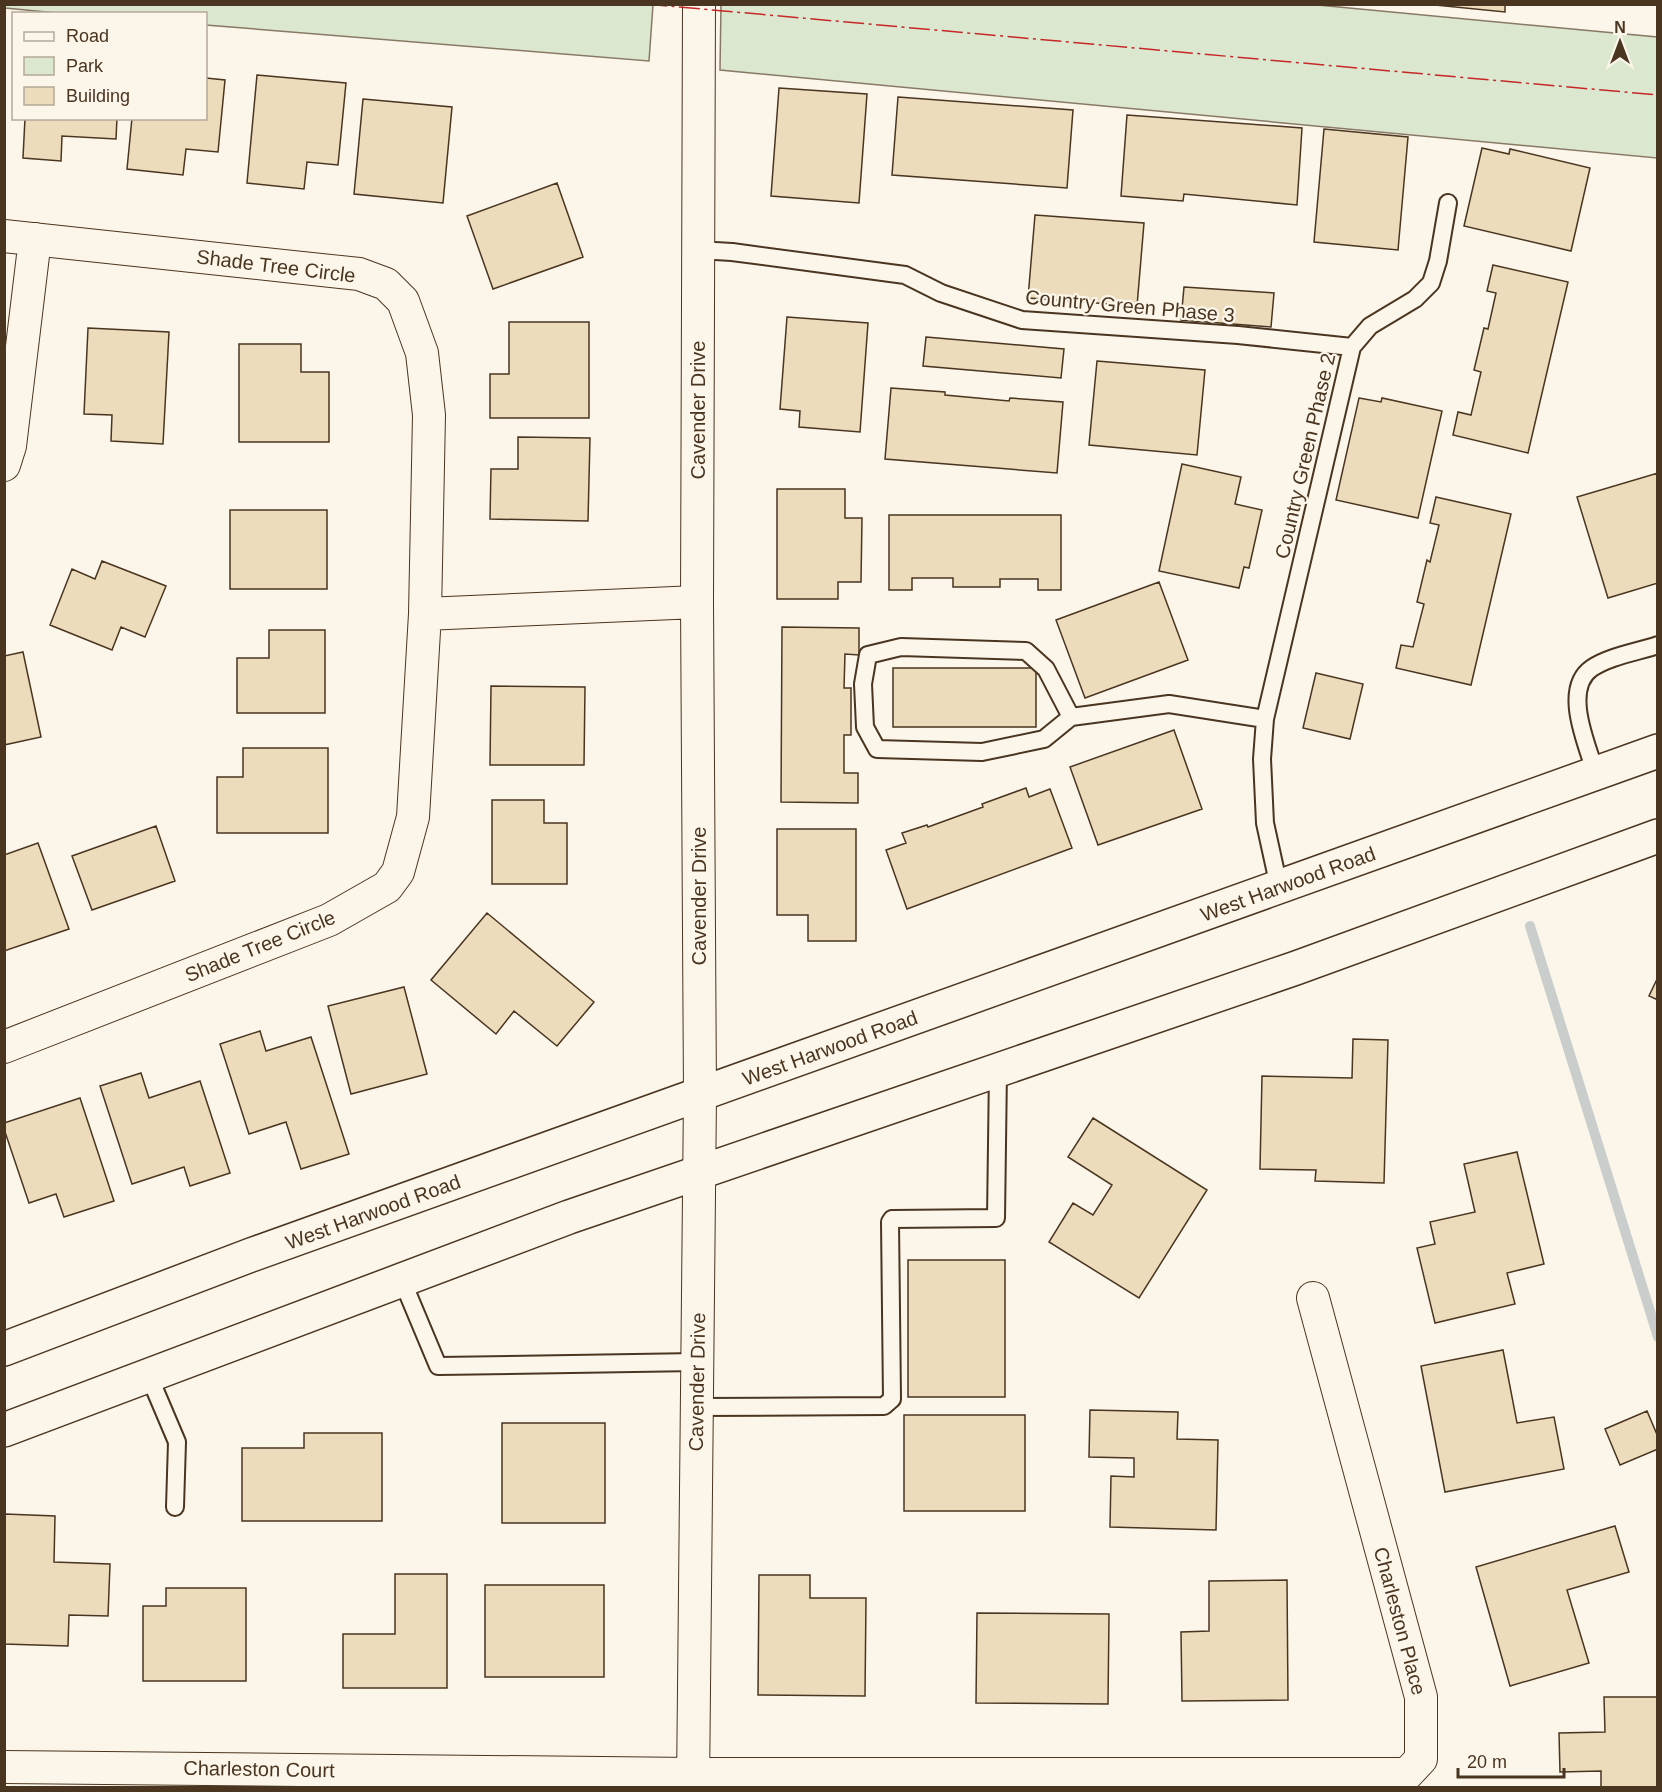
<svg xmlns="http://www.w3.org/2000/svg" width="1662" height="1792" font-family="Arial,sans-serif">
  <rect width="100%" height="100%" fill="#fbf6e9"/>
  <path fill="#dce7d0" stroke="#887966" stroke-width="1.5" d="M4,5L5,4L653,5L649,61L206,25V14H68L5,8Z
    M721,5L1307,4L1657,37V158L720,70Z"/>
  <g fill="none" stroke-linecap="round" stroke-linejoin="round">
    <path stroke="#c9cecd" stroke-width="10" d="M1530,926L1658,1337"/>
  </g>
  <path fill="#ecdcbc" stroke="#4a3520" stroke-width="1.5" d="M1425,4H1505V12Z
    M257,75L346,83L338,165L307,162L304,189L247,183Z
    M206,78L225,80L218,152L186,149L183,175L127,169L132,118H206Z
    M779,88L867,94L859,203L771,196Z
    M898,97L1073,110L1067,188L892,175Z
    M363,99L452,107L443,203L354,194Z
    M1127,115L1302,128L1297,205L1184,194L1183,201L1121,196Z
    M25,118H117L116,139L62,136L61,161L23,158Z
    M1324,129L1408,137L1398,250L1314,242Z
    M1482,148L1509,154L1510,149L1590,168L1571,251L1464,226Z
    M557,183L583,257L493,289L467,216Z
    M1035,215L1144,223L1137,306L1028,298Z
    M1493,265L1568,282L1528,453L1453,435L1458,412L1471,415L1481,372L1474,370L1484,328L1488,329L1496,293L1487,291Z
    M1184,287L1274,293L1271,327L1181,320Z
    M787,317L868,323L860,432L799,427L800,411L780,409Z
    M509,322H589V418H490V374H509Z
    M88,328L169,332L163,444L111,441L112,415L84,414Z
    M926,337L1064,349L1061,378L923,366Z
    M239,344H301V372H329V442H239Z
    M1097,361L1205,370L1197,455L1089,445Z
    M891,388L945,392V395L1009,401L1010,398L1063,402L1057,473L885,459Z
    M1359,398L1381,402L1382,398L1442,411L1418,518L1336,500Z
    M518,437L590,438L588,521L490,519L491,469H518Z
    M1182,464L1241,477L1235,504L1262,510L1249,568L1244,567L1239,588L1159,571Z
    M1658,473V583L1608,598L1577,497Z
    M777,489H845V518H862L861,582H838V599H777Z
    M1436,497L1511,514L1471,685L1396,668L1401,645L1413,647L1424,604L1417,602L1427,560L1430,562L1439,525L1430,523Z
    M230,510H327V589H230Z
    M889,515H1061V590H1038V579H1000V587H953V578H912V590H889Z
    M102,561L166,586L145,637L121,627L112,650L50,625L72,569L95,579Z
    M1159,582L1188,660L1085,698L1056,620Z
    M782,627L859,628V655L845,654L844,688H851V735H844V773H858V803L781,802Z
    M269,630H325V713H237V658H269Z
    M23,652L41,737L4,745V656Z
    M893,668H1036V727H893Z
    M1316,673L1363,684L1350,739L1303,728Z
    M491,686L585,687L584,765H490Z
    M1174,730L1202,809L1098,845L1070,767Z
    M243,748H328V833H217V777H243Z
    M1026,788L1029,797L1050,789L1072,848L907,909L886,850L906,843L902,833L927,825L928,827L983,807L982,804Z
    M492,800H544V823H567V884H492Z
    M156,826L175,881L92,910L72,856Z
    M777,829H856V941H808V915H777Z
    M38,843L69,929L4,951V855Z
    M487,913L594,1002L557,1046L514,1011L496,1034L431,980Z
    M1658,977V1000L1649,996Z
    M404,987L427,1074L351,1094L328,1006Z
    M260,1031L266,1051L311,1037L349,1154L301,1169L286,1122L249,1134L220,1044Z
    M1353,1039L1388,1040L1384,1183L1315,1181L1316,1170L1260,1169L1262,1076L1352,1078Z
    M141,1073L149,1098L200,1081L230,1173L190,1186L184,1167L132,1184L100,1086Z
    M80,1098L114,1201L64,1217L56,1194L29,1203L4,1129V1123Z
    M1093,1118L1207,1190L1139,1298L1049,1242L1073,1203L1093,1215L1112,1185L1068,1157Z
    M1517,1152L1544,1264L1507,1273L1515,1304L1435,1323L1417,1248L1435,1244L1430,1222L1475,1212L1464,1164Z
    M908,1260H1005V1397H908Z
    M1503,1350L1517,1423L1554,1417L1564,1469L1445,1492L1421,1366Z
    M1090,1410L1178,1412L1177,1439L1218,1440L1216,1530L1110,1527L1111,1476L1134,1477V1458L1089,1457Z
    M1647,1411L1658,1437V1449L1620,1465L1605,1429Z
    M904,1415H1025V1511H904Z
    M502,1423H605V1523H502Z
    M304,1433H382V1521H242V1448H304Z
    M5,1514L55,1516L54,1562L110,1564L108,1616L69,1615L68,1646L4,1644Z
    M1615,1526L1629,1572L1567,1590L1589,1663L1510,1686L1476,1567Z
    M395,1574H447V1688H343V1634H395Z
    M759,1575H810V1598H866L865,1696L758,1695Z
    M1287,1580L1288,1700L1182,1701L1181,1632L1209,1631V1581Z
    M485,1585H604V1677H485Z
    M166,1588H246V1681H143V1606H166Z
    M977,1613L1109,1614L1108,1704L976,1703Z
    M1604,1697H1658V1788H1601V1771L1560,1772L1559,1733L1605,1732Z"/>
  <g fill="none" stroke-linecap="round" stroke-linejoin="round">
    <g stroke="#4a3520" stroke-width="20">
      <path id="service" d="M698,250L732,252L905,275L941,293L1022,320L1238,335L1352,347
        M1071,717L1046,669L1026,651L901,647L868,655L863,684L865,727L877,749L982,752L1044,739L1071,717L1169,704L1265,719
        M1596,774C1588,747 1561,689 1592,668C1610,656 1637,652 1658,645
        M1279,887L1265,823L1262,759L1265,719L1352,347L1370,326L1415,299L1431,283L1438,261L1448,203
        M402,1280L438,1366L697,1362
        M149,1376L177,1442L175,1507
        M697,1407L884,1406L892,1399L890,1222L892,1219L996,1218L998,1070"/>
    </g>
    <g stroke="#4a3520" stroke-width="34">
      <path id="minor" d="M4,236L359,274L386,284L403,301L422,353L429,415L425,614L413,817L398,872L387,887L329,920L4,1047
        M4,465L10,446L35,239
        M425,614L697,602
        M4,1767L693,1774H1407L1421,1759V1697L1313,1298
        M693,1788L700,1095L697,602L699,4"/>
    </g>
    <g stroke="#4a3520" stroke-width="36">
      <path id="secondary" d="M4,1349L251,1255L1658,751
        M4,1430L569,1217L1296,968L1658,836"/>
    </g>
    <use href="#service" stroke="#fbf6e9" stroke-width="16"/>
    <use href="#minor" stroke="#fbf6e9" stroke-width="32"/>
    <use href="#secondary" stroke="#fbf6e9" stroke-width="33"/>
    <path stroke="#c62828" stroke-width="1.5" stroke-dasharray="21 4.5 3 4.5" stroke-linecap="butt" d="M646,4L1658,95"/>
  </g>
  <g text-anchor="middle" stroke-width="4.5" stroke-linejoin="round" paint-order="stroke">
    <g font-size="20" fill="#4a3520" stroke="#fbf6e9">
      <text transform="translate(276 266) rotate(7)" y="7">Shade Tree Circle</text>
      <text transform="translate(1130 306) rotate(5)" y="7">Country Green Phase 3</text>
      <text transform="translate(698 410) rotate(-90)" y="7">Cavender Drive</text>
      <text transform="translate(1305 456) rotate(-77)" y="7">Country Green Phase 2</text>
      <text transform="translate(1288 884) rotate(-20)" y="7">West Harwood Road</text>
      <text transform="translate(699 896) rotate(-90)" y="7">Cavender Drive</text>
      <text transform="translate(260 946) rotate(-22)" y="7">Shade Tree Circle</text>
      <text transform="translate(830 1048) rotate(-20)" y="7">West Harwood Road</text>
      <text transform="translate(373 1212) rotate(-20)" y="7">West Harwood Road</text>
      <text transform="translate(697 1382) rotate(-89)" y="7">Cavender Drive</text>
      <text transform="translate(1400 1621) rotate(75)" y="7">Charleston Place</text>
      <text transform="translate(259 1769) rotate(1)" y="7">Charleston Court</text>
    </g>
  </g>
  <rect width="1662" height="1792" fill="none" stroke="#4a3520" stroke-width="12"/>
  <rect x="12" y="12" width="195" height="108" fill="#fbf6e9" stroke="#b4a999" stroke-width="1.5"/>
  <rect x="24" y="32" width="30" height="9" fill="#fbf6e9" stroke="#b4a999" stroke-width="1.5"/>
  <text x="66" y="42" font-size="18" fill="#4a3520">Road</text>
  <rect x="24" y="57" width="30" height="18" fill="#dce7d0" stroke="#b4a999" stroke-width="1.5"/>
  <text x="66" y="72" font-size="18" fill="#4a3520">Park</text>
  <rect x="24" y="87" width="30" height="18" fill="#ecdcbc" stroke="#b4a999" stroke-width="1.5"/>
  <text x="66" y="102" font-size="18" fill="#4a3520">Building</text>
  <g transform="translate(1620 42)" stroke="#fbf6e9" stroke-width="4.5" paint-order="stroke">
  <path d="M0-4.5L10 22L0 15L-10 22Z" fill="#4a3520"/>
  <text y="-9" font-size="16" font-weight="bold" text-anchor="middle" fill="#4a3520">N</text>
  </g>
  <path d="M1458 1768v9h106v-9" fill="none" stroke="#4a3520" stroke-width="3"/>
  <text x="1467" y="1768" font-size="18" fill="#4a3520" stroke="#fbf6e9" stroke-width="4.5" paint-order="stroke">20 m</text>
</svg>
